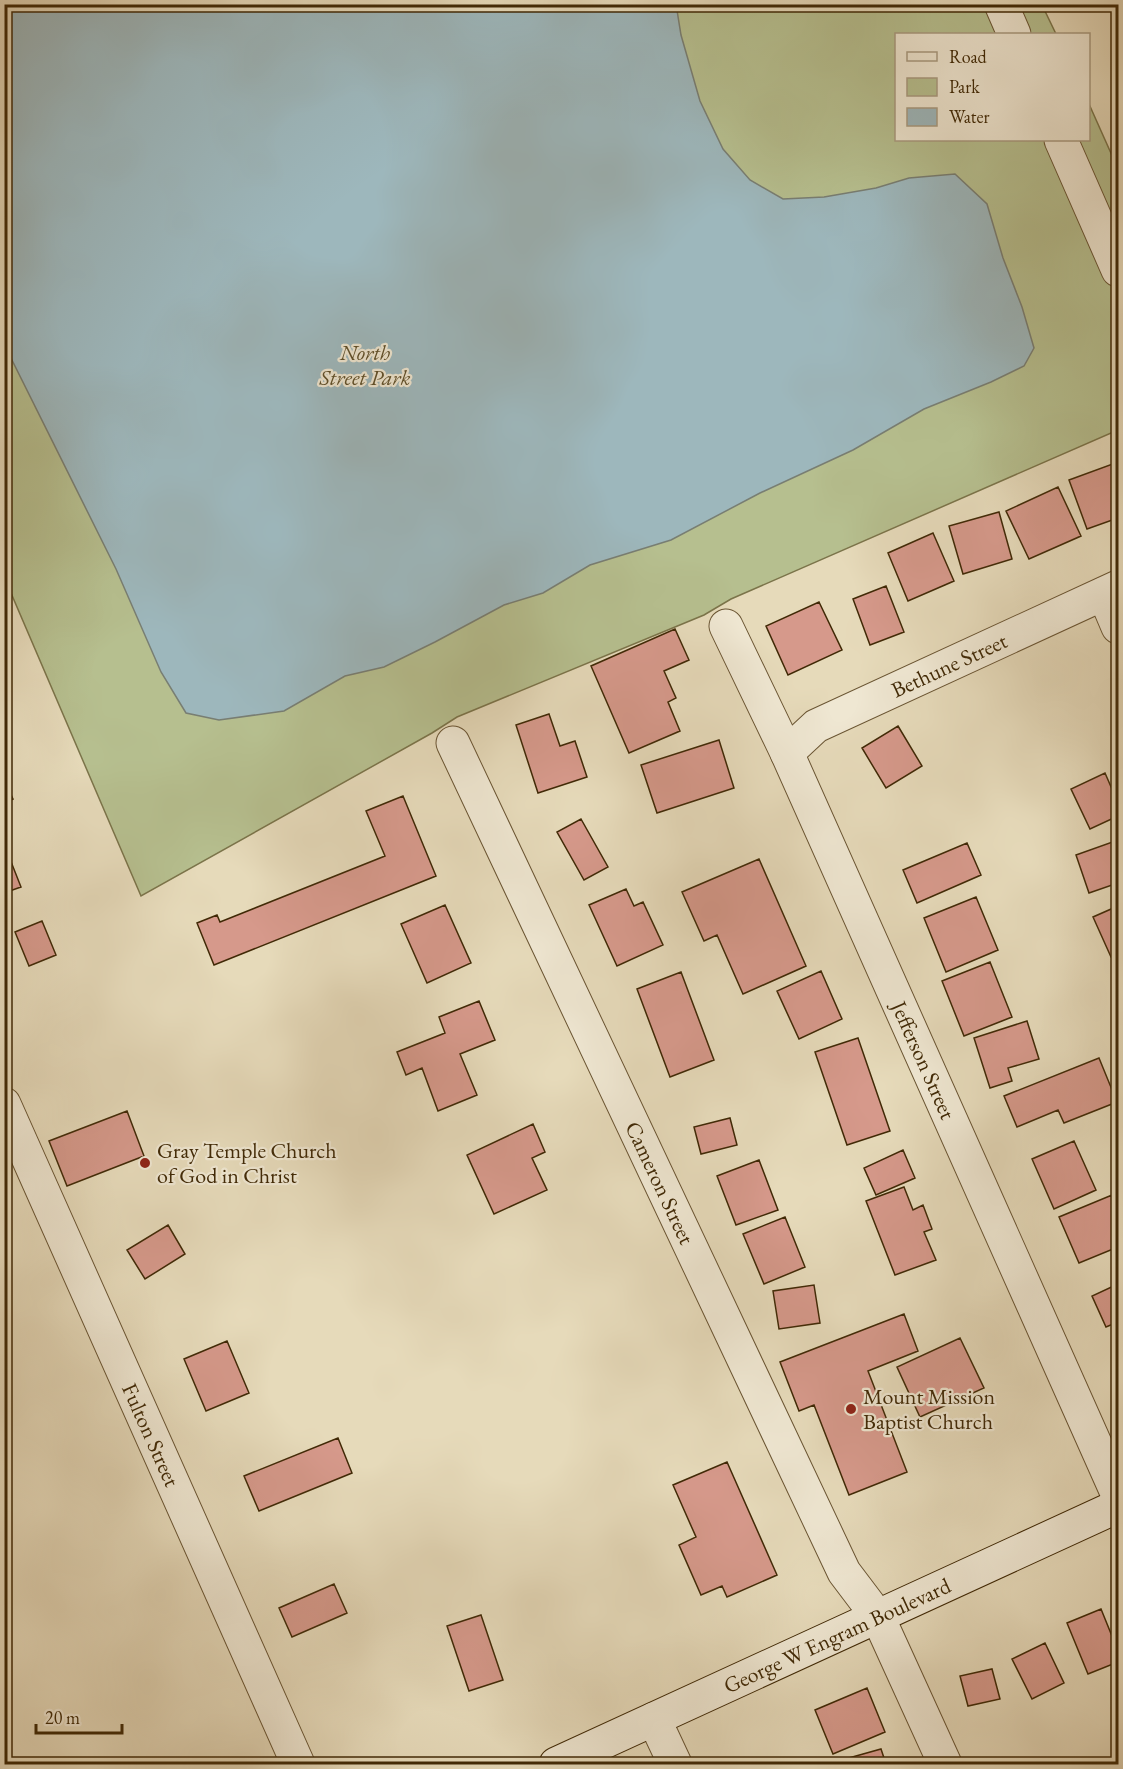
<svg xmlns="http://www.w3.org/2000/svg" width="1123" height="1769" font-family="'EB Garamond',serif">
  <rect width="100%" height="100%" fill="#e6daba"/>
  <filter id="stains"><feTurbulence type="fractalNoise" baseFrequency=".00333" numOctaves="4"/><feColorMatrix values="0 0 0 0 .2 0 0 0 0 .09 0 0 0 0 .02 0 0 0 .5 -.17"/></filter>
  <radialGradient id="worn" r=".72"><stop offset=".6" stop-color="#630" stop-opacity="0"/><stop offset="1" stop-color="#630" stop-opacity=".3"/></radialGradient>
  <path fill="#b6bf8f" stroke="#7b744a" stroke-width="1.5" d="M4,5H1042L1056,34H896V140H1088L1089,104L1118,169V430L731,599L704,615L457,717L432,733L141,896L5,579Z"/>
  <path fill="#9db7bc" stroke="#787e73" stroke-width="1.5" d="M676,4L681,35L700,101L723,149L750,180L783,199L824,197L876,188L909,178L955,174L987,204L1003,258L1022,307L1034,348L1024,366L991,382L924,409L853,450L760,493L671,540L590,565L543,593L504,605L435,642L384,667L345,676L284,711L219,720L186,713L161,672L116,569L5,346V5Z"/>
  <path fill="#d6998b" stroke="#402906" stroke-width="1.5" d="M1118,462V518L1087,529L1069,480Z
    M1058,487L1081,536L1029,559L1006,511Z
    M999,512L1012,559L963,574L949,526Z
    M933,533L954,581L908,601L888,553Z
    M886,586L904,632L870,645L853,599Z
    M819,602L842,650L788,675L766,626Z
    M675,629L689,660L664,671L676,698L668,702L680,731L629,753L591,666Z
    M549,714L560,746L575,741L587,777L538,793L516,725Z
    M898,726L922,766L886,788L862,748Z
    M719,740L734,788L657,813L641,765Z
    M1105,773L1118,803V816L1090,829L1071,789Z
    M4,779L13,799L4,803Z
    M403,796L436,876L214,965L197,923L217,915L220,922L385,856L366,811Z
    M581,819L608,867L584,880L557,832Z
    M1118,840V883L1089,893L1076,855Z
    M967,843L981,875L917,903L903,870Z
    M4,844L21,887L4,893Z
    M759,859L806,966L743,994L717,935L704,941L682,892Z
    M626,889L634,906L643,902L663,945L617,966L589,905Z
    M976,897L998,950L946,972L924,918Z
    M445,905L471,963L427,983L401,924Z
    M1118,906V953L1111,957L1093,917Z
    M42,921L56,955L29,966L15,932Z
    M990,962L1012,1017L964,1036L942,981Z
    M821,971L842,1019L799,1039L777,991Z
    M681,972L714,1060L670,1077L637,989Z
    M479,1001L495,1040L460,1054L477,1095L438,1111L422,1068L406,1075L397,1052L445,1033L439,1017Z
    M1027,1021L1039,1059L1008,1068L1012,1081L990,1088L974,1038Z
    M858,1038L890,1131L847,1145L815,1052Z
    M1099,1058L1117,1102L1064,1123L1058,1110L1017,1127L1004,1096Z
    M127,1111L144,1156L67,1186L49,1141Z
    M730,1118L737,1145L701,1154L694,1127Z
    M533,1124L545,1152L532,1158L547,1190L494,1214L467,1155Z
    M1074,1141L1096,1190L1054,1209L1032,1159Z
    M903,1150L915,1178L876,1195L864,1168Z
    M759,1160L778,1210L736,1225L717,1176Z
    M904,1187L913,1210L923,1205L932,1229L924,1232L936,1260L895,1275L866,1201Z
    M1112,1195L1118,1209V1247L1079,1263L1059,1217Z
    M785,1217L805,1267L764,1284L743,1234Z
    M168,1225L185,1254L145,1279L127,1250Z
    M1118,1284V1322L1106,1327L1092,1296Z
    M814,1285L820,1323L779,1329L773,1291Z
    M904,1314L918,1351L868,1371L907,1472L849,1495L814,1405L799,1411L780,1362Z
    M960,1338L984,1388L920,1417L897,1367Z
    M227,1341L249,1393L206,1411L184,1359Z
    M338,1438L352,1473L259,1511L244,1476Z
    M727,1462L777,1575L727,1597L722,1586L701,1595L679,1545L696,1537L673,1485Z
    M334,1584L347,1613L292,1637L279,1608Z
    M1101,1609L1118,1651V1662L1088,1674L1067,1623Z
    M481,1615L503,1680L469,1691L447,1626Z
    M1045,1643L1064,1683L1032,1699L1012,1659Z
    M992,1669L1000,1699L968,1706L960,1676Z
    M867,1688L885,1732L833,1754L815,1710Z
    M881,1749L886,1764H839L838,1761Z"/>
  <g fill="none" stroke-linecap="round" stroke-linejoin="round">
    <g stroke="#6a5533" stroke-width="35">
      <g id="street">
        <path d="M1001,4L1014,34"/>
        <path d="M1061,140L1118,270"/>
        <path d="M1104,594L1118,627"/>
        <path id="s1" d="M726,626L787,753L1118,1495"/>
        <path id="s2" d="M453,743L844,1572L878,1617L945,1764"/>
        <path id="s3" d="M787,753L816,726L1118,587"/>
        <path id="s4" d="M4,1104L298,1764"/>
        <path d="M654,1719L675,1764"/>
      </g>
    </g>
    <g stroke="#402906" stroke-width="35">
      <g id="secondary">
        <path id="s5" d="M556,1764L1118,1506"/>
      </g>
    </g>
    <use href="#street" stroke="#efe7d2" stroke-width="33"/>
    <use href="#secondary" stroke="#efe7d2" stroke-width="33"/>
  </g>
  <g fill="#8f2418" stroke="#efe7d2" stroke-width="2">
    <circle cx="145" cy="1163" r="6"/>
    <circle cx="851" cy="1409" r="6"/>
  </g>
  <g text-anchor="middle" stroke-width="4.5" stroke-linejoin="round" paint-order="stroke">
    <g font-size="22" font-style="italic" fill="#5e4e28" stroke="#efe7d2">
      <text x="365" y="360">North<tspan x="365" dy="25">Street Park</tspan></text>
    </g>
    <g font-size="22" fill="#402906" stroke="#efe7d2">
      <text dy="8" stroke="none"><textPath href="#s3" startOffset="186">Bethune Street</textPath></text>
      <text dy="8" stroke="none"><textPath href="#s1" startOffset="477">Jefferson Street</textPath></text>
      <text dy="8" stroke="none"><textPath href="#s2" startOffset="486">Cameron Street</textPath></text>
      <text dy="8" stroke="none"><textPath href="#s4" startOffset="362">Fulton Street</textPath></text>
      <text dy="8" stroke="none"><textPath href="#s5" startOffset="309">George W Engram Boulevard</textPath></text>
    </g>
    <g font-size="22" fill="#402906" stroke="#efe7d2" text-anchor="start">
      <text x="157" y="1158">Gray Temple Church<tspan x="157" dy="25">of God in Christ</tspan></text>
      <text x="863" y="1404">Mount Mission<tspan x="863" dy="25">Baptist Church</tspan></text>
    </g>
  </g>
  <rect width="1123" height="1769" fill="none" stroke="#e6daba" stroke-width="24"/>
  <rect x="6" y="6" width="1111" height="1757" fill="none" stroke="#402906" stroke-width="3"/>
  <rect x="12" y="12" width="1099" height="1745" fill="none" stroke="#402906" stroke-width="1.5"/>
  <rect x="895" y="33" width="195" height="108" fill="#efe7d2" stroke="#a99b80" stroke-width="1.5"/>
  <rect x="907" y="52" width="30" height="9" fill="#efe7d2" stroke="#a99b80" stroke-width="1.5"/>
  <text x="949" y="63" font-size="18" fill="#402906">Road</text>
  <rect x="907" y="78" width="30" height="18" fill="#b6bf8f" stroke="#a99b80" stroke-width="1.5"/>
  <text x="949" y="93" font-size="18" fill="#402906">Park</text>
  <rect x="907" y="108" width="30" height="18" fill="#9db7bc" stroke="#a99b80" stroke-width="1.5"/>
  <text x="949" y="123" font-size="18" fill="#402906">Water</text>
  <path d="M36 1724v9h86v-9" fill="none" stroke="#402906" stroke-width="3"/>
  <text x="45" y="1724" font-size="18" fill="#402906" stroke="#efe7d2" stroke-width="4.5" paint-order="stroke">20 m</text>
  <rect width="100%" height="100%" filter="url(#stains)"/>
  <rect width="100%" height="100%" fill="url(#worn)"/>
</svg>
